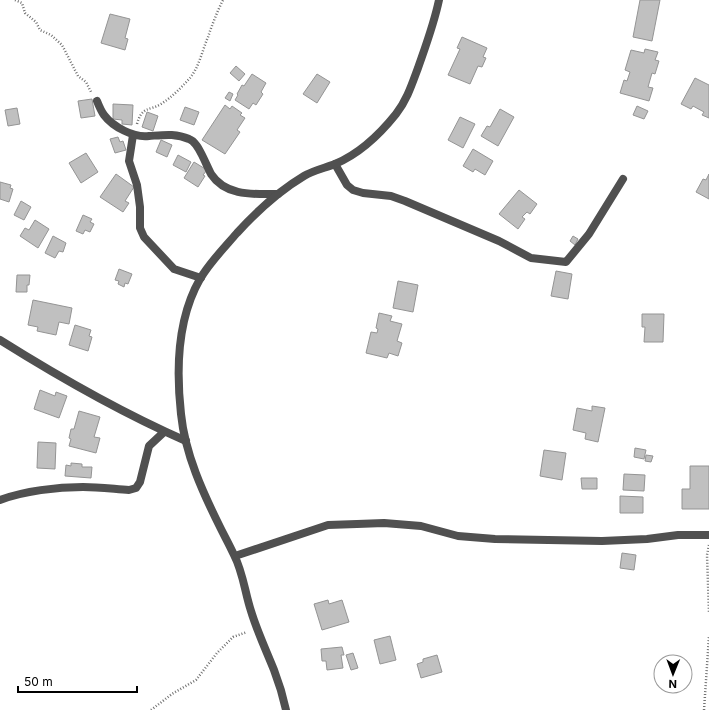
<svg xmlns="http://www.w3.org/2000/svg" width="709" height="710" font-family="Inter,sans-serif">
  <rect width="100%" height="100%" fill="#fff"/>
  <path fill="#c0c0c0" stroke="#949494" d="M640,0H660L652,41L633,37Z
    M110,14L130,19L125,38L128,39L125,50L101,43Z
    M462,37L487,48L483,57L486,58L482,67L478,66L470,84L448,75L460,49L457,48Z
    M645,49L658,52L655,60L659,61L655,74L652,73L648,87L653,88L649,101L620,93L624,80L627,81L630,72L625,70L631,50L644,53Z
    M236,66L245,74L239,81L230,73Z
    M252,74L266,83L261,92L263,94L256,105L253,103L249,109L235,100L238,95L237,94L242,85L244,86Z
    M317,74L330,82L317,103L303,94Z
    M695,78L709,85V118L702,115L704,112L693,106L691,109L681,104Z
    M229,92L233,94L230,101L225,98Z
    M92,99L95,116L81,118L78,101Z
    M113,104L133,105L132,125L122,124V120L113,119Z
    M225,105L230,109L232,106L242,113L240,115L245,118L237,130L240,132L225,154L202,140Z
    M637,106L648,111L644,119L633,115Z
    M185,107L199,112L194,125L180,120Z
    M17,108L20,124L8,126L5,110Z
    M500,109L514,117L498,146L481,136L487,126L490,127Z
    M147,112L158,116L153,131L142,127Z
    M460,117L475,124L463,148L448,140Z
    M118,137L120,142L123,141L126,150L115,153L110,139Z
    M161,140L172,145L167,157L156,152Z
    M473,149L493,161L485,175L475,169L473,172L463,166Z
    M86,153L98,172L81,183L69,163Z
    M178,155L191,162L186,172L173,165Z
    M194,162L207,170L203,175L205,176L198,187L184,178Z
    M116,174L134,187L125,201L129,203L123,212L100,197Z
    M709,174V199L696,192L703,179L706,180Z
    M0,182L11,185L10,188L13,189L9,202L0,199Z
    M519,190L537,204L530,214L527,212L522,217L525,219L518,229L499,214Z
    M21,201L31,207L24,220L14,215Z
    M83,215L92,219L90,222L94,224L90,232L85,230L83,234L76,231Z
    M35,220L49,229L38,248L20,236L25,228L29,230Z
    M53,236L66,243L63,252L59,251L55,258L45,253Z
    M573,236L578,239L575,245L570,241Z
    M119,269L132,274L128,284L125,283L124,287L118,284L119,281L115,280Z
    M556,271L572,274L568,299L551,296Z
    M17,275H30L29,285H27V292H16Z
    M398,281L418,285L413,312L393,308Z
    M33,300L72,308L69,324L59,322L56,335L37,331L38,327L28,325Z
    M379,313L392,316L390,321L402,324L397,341L402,343L398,356L389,353L387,358L366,353L371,332L377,333L378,329L376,328Z
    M642,314H664L663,342H644L645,327H642Z
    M75,325L91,330L89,336L92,337L88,351L69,345Z
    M40,390L55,396L56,392L67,396L59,418L34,409Z
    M592,406L605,408L598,442L585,439L586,433L573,430L577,408L592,411Z
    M79,411L100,417L94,437L100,438L96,453L69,446L71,439L69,438L71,429H74Z
    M38,442L56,443L55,469L37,468Z
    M635,448L646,450L644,459L634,457Z
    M544,450L566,453L562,480L540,476Z
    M646,455L653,456L651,462L645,461Z
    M71,463L82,464V467H92L91,478L65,476L66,465L71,466Z
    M690,466H709V509H682V489H690Z
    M624,474L645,475L644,491L623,490Z
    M581,478H597V489H582Z
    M620,496L643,497V513H620Z
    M622,553L636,555L634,570L620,568Z
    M328,600L329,604L342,600L349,622L322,630L314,604Z
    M390,636L396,660L380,664L374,640Z
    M342,647L344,655H341L343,668L327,670L326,661H322L321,649Z
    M353,653L358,668L351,670L346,655Z
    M437,655L442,672L421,678L417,664L423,662V659Z"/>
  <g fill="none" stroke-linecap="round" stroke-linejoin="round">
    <path stroke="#727272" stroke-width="2.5" stroke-dasharray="1 2" stroke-linecap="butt" d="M15,0L22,3L25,13L36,22L40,30L51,35L62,45L78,76L86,82L91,92
      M137,124C142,106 149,111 161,104C172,97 181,88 189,79C199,68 202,51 208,37C212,25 217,12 223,0
      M709,545L707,555L709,613
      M151,710L172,694L196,680L217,653L233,637L247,632
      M704,710L709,636"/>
    <path stroke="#505050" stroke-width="8" d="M97,101C99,106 101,111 104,115C113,127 134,138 149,136C163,135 176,133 189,139C195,141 199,149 202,155C205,161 208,168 211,174C226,197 255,194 278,194
      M133,135L129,161L137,185L140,207V228L144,237L174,269L201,278
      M335,164L347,185L353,190L363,193L391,196L405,201L499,241L531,258L566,262L589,234L623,179
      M0,340C59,377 122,413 186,441
      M0,500C24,491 57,487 83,487C98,487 114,489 129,490L136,488L140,482L149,446L164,432
      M235,556L328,525L357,524L384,523L421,526L458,536L495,539L602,541L647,539L678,535H709"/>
    <path stroke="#505050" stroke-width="8" d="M286,710C283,696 279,683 274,670C266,650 257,631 251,611C245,593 243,572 234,555C230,546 225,537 221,529C203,493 185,454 181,414C176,369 177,319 200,279C210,262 224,248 237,233C257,211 279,191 304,176C314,170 325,168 335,164C359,154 380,134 396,114C407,100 412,84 418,68C426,45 434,24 439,0"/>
  </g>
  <g transform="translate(673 674) rotate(181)"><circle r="19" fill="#ffffff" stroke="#999999"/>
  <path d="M0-3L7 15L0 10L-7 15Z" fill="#000000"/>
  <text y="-6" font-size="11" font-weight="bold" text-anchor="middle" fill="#000000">N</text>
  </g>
  <path d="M18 686v6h119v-6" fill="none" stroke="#000000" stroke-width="2"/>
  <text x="24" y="686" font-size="12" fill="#000000" stroke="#ffffff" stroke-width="3" paint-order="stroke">50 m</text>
</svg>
